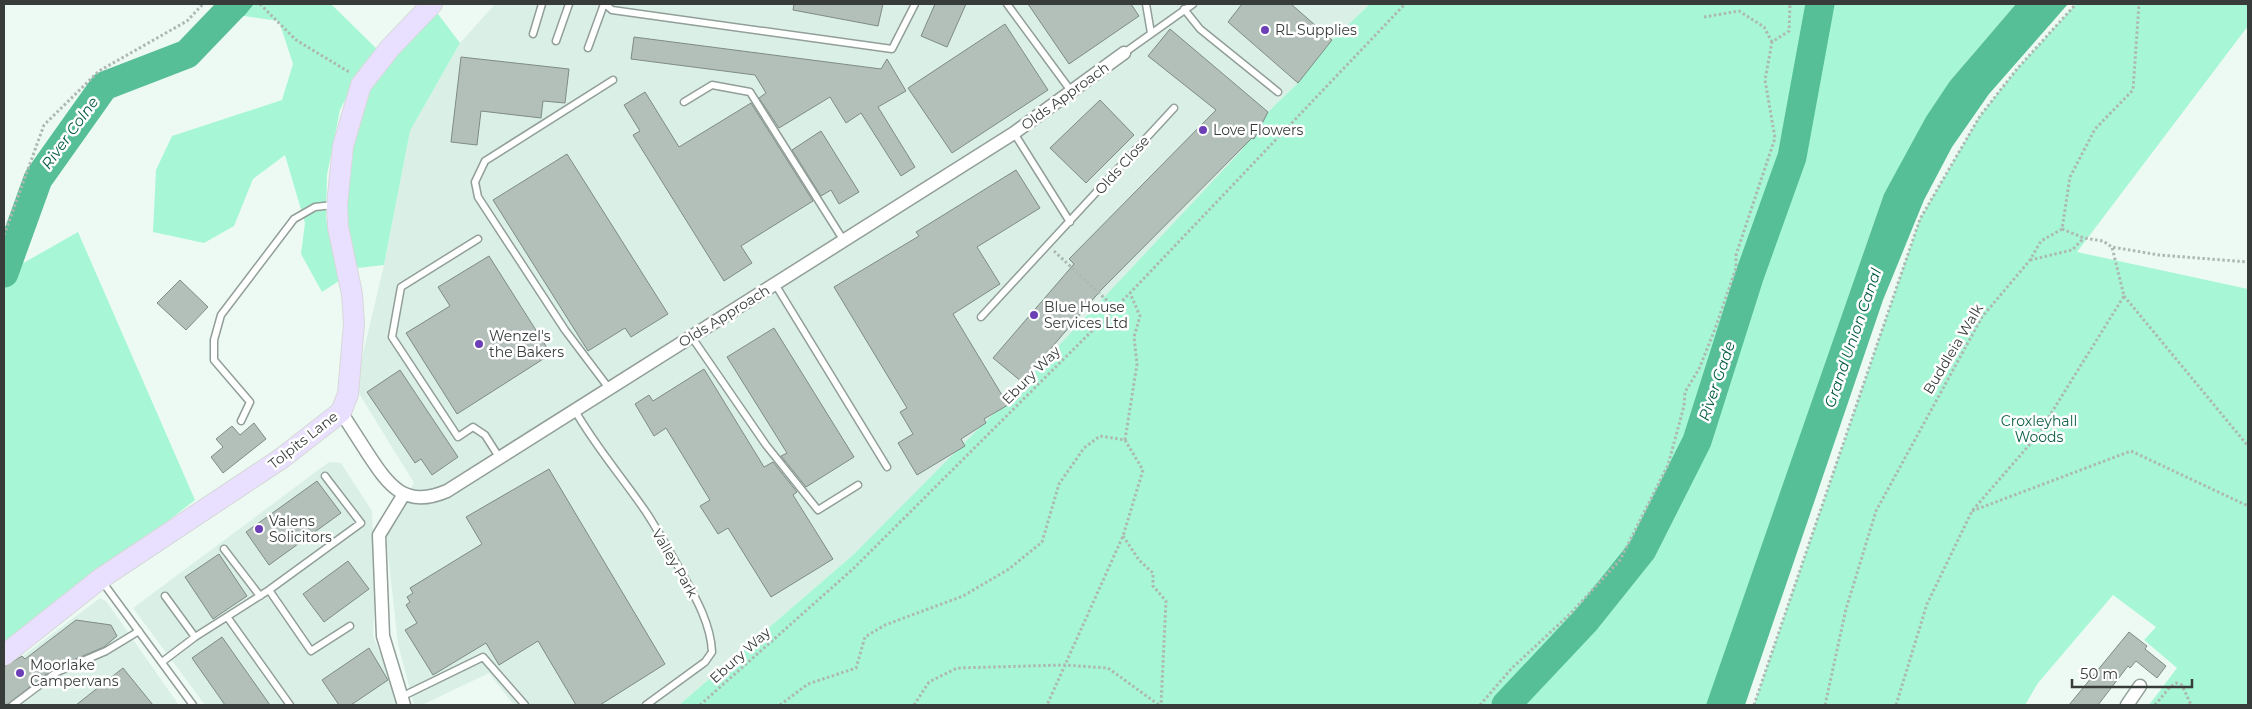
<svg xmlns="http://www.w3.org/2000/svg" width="2252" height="709" font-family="Montserrat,sans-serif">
  <rect width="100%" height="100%" fill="#edfaf4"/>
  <path fill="#daf0e6" d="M495,4H1370L1332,40L1298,83L1268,112L1254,139L1008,405L853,555L679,705H514L489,673L422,705H414L398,644L386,536L414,483L355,387L384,265L410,131L460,43Z
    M329,462L341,463L372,511L375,585L373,636L401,705H205L133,608Z
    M100,598L106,601L179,705H4V670Z"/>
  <path fill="#a7f7d6" d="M254,4H331L379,51L362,66L340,110L327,175L326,218L339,281L322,292L301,254L305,223L285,155L253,179L234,226L204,243L153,232L156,170L172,136L282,100L293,64L279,21L244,16Z
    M1370,4H2016L1950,81L1884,194L1707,705H679L853,555L1022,385L1241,151L1268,112L1298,83L1332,40Z
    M2076,4H2248V26L2077,252L2248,289V705H2149L2177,668L2144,640L2156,627L2113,595L2038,683L2025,705H1754L1920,219L1980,116L2017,69Z
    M435,10L460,43L410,131L384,265L358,268C354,257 349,244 347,232C340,196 354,123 370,90C385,59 412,35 435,10Z
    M78,232L195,500L4,648V274Z"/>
  <path fill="#57bf98" d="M218,4H254L244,16L211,11Z
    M2016,4H2068L1989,94L1952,147L1924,200L1883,300L1745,705H1706L1884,194L1926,117L1950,81Z"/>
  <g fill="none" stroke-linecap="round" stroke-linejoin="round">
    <path stroke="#57bf98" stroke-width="29" d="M4,273L38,179L104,86L187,54L235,4
      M1506,705L1586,620L1642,550L1697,441L1749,277L1792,157L1820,4"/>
  </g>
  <path fill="#b3c0ba" stroke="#7f8b85" d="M794,4H883L878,26L793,10Z
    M935,4H966L947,47L921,36Z
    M1028,4H1131L1139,16L1069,64Z
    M1242,4H1291L1332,40L1298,83L1228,22Z
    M1005,24L1048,90L952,153L908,88Z
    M1170,29L1268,112L1254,139L1252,138L1101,290L1022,382L993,358L1074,264L1069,259L1216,110L1148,56Z
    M634,37L881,69L887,59L906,91L878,107L915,167L901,176L861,113L846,123L830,97L779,128L759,98L766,93L755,75L631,59Z
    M461,57L569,69L565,103L543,101L541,118L481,111L477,145L451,142Z
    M645,92L679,147L751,103L813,201L741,246L752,263L724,281L633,135L640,131L624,105Z
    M1100,100L1134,135L1086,183L1050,148Z
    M821,131L859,192L839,204L831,190L821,196L792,150Z
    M567,154L668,314L631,337L625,328L588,351L493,200Z
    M1016,170L1040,208L977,247L1000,284L953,314L1008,405L984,419L986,423L961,439L965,446L917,475L898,443L913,434L900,412L907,408L834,287L919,236L916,232Z
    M489,256L551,354L457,414L406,333L450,306L438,287Z
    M180,280L208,307L186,330L157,303Z
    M774,328L854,457L806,487L781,456L787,453L727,357Z
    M704,369L764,467L773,462L797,492L793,495L833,559L771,597L728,528L718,534L700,506L710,500L666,428L654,436L635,404L649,395L653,401Z
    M400,370L458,457L432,475L421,459L415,463L367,392Z
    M254,423L266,439L223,473L211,457L223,447L216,439L232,426L240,435Z
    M549,469L665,664L600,705H576L538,641L499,665L486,643L433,675L405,630L417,623L406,605L410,602L407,597L413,593L410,588L482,544L466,517Z
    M317,481L341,513L269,565L246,532Z
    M219,554L247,596L213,619L185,577Z
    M348,561L369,589L324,622L303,594Z
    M76,620L111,625L117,636L104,647L54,668L8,704L4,705V667L22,656L25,659Z
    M2129,632L2147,646L2145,649L2166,666L2157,678L2136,661L2130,668L2128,666L2098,705H2069Z
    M222,637L270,705H225L192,658Z
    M369,648L388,680L351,705H339L322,680Z
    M123,668L153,705H76Z"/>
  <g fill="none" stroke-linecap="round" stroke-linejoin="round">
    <g stroke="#929e98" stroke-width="9">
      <path id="service" d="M605,4L612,10L892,49L915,4
        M1007,4L1071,91
        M1146,4L1151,33
        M1184,9L1200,29L1278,92
        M533,34L542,4
        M556,41L569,4
        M588,48L604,4
        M1124,53L1193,4
        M684,102L712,85L750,92L844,241
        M1014,133L1070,222
        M478,239L401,287L392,337L458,437L473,427L485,435L499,457
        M775,284L887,467
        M981,317L1174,108
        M691,336L766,445L818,510L858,485
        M608,387L565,330L478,197L475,182L485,161L613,80
        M574,409C595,446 622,477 646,512C659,532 671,554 683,575C696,598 711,625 712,652L705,662L646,705
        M241,421L250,402L214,360V340L221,315L294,219L315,207L333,205
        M224,549L260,596
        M101,580L193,705
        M269,590L311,651L350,626
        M165,596L195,637
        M228,618L290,705
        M162,662L195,637L269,590L361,523L325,476
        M401,697L483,657L525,705
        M13,705L57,672L106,651L139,631"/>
    </g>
    <g stroke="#929e98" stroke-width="15">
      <path id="minor" d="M341,412C350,426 359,440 368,454C389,486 405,509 447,491L1014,133L1124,53
        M404,705L383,636L379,535L404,494
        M2127,705L2140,686"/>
    </g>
    <g stroke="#d7d8d8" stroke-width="22">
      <path id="primary" d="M4,655L100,579L282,458L341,412L348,394L354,324L352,294L338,227L337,205L343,146L361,85L390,48L432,4"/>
    </g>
    <path stroke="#adb8b3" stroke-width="3" stroke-dasharray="2.5 2.5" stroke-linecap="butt" d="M260,4L296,40L349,72
      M1704,17L1739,11L1764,27L1772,42
      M2062,229L2084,238L2103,241L2112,247L2159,255L2248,262
      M4,235L44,125L99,71L187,21L203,4
      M1054,251L1114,307
      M2030,260L2072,250L2084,238
      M2124,296L2248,446
      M1125,440L1137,364L1134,337L1140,316L1130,293
      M1972,511L2131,451L2248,506
      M1123,536L1139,560L1153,573V586L1166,601L1161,705
      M700,705L854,568L1130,293L1405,4
      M780,705L808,684L856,668L865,637L885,625L963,596L1009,569L1042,542L1059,484L1084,448L1100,436L1125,440L1143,470L1123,536L1047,705
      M914,705L929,682L957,668L1064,665L1108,668L1159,705
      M1480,705L1512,668L1571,613L1620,560L1668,465L1684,406L1685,392L1699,369L1715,329L1736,268V255L1775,138L1765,80L1772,42L1789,31L1790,4
      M1754,705L1920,219L1980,116L2017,69L2076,4
      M1825,705L1846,609L1876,511L1982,317L2030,260L2041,241L2062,229L2070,177L2095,129L2133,90L2139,4
      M1896,705L1927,604L1972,511L2037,436L2124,296L2112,247
      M2155,705L2170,687L2176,683L2182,685L2191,705"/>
    <use href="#service" stroke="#fff" stroke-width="6"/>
    <use href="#minor" stroke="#fff" stroke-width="12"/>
    <use href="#primary" stroke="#e8e0fe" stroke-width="20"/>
  </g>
  <g fill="#6c3fb7" stroke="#fff" stroke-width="2">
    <circle cx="1265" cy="30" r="5"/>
    <circle cx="1203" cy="130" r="5"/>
    <circle cx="1034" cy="315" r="5"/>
    <circle cx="479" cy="344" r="5"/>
    <circle cx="259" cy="529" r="5"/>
    <circle cx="20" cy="673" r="5"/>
  </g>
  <g text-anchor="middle" stroke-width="5" stroke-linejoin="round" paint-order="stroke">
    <g font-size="14" fill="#373c3a" stroke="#fff" text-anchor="start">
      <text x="1275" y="35">RL Supplies</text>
      <text x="1213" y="135">Love Flowers</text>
      <text x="1044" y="312">Blue House<tspan x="1044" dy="16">Services Ltd</tspan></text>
      <text x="489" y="341">Wenzel's<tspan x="489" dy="16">the Bakers</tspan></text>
      <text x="269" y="526">Valens<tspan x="269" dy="16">Solicitors</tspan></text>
      <text x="30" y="670">Moorlake<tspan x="30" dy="16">Campervans</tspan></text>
    </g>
    <g font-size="14" fill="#373c3a" stroke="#fff">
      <text transform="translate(1065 96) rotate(-36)" y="5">Olds Approach</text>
      <text transform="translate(1122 165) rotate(-48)" y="5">Olds Close</text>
      <text transform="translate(724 316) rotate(-32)" y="5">Olds Approach</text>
      <text transform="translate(1953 349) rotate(-59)" y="5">Buddleia Walk</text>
      <text transform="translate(1031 375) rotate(-45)" y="5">Ebury Way</text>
      <text transform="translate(303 440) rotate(-38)" y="5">Tolpits Lane</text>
      <text transform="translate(675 563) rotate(60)" y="5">Valley Park</text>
      <text transform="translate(740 655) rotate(-42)" y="5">Ebury Way</text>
    </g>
    <g font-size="14" fill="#0e6148" stroke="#fff">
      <text x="2039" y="426">Croxleyhall<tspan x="2039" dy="16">Woods</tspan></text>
    </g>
    <g font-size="15" font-style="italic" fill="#025b42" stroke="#fff">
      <text transform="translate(70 133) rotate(-54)" y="5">River Colne</text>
      <text transform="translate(1853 338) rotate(-71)" y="5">Grand Union Canal</text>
      <text transform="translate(1717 381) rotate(-71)" y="5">River Gade</text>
    </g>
  </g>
  <rect width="2252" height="709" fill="none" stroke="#373c3a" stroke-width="10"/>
  <path d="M2072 679v8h120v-8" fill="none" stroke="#373c3a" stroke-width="2.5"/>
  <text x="2080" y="679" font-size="15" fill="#373c3a" stroke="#ffffff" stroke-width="4" paint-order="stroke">50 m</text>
</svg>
